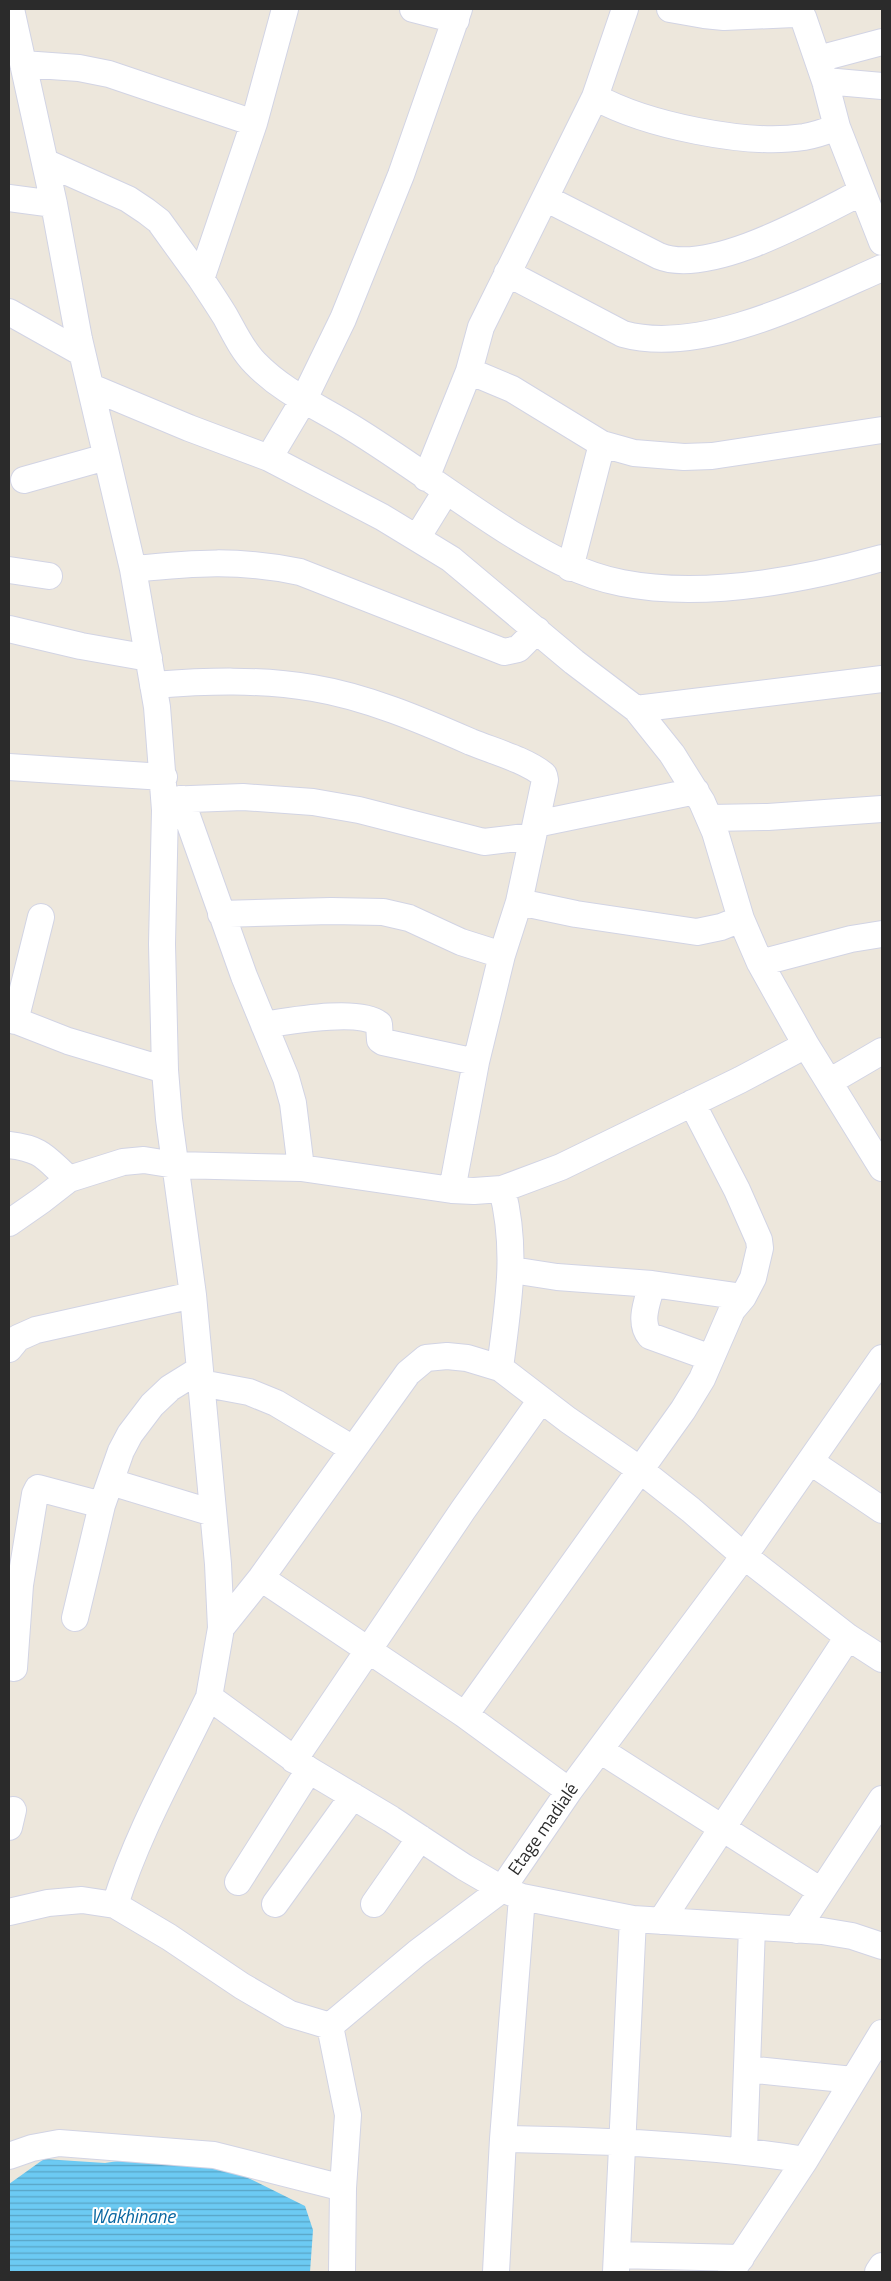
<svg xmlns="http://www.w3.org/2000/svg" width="891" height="2281" font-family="'Titillium Web',sans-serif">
  <defs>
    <pattern id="water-rules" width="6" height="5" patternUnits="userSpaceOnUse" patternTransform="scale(1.25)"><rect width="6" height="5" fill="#6ccaf3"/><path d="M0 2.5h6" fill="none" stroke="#59a4c5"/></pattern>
  </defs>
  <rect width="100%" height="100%" fill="#ede7dc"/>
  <path fill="url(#water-rules)" d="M44,2159L105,2163L131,2159L228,2168L305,2206L313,2230L310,2272H9V2184Z"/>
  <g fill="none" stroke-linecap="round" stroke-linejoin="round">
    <g stroke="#d2d4e4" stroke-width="28">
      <path id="minor" d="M11,9L54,204L79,339L133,569L157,707L165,810L162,944L165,1070L169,1119L193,1295L218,1564L221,1628L209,1697L309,1770L391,1819L464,1867L502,1889L522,1897L633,1919L822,1931L852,1936L882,1946
        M285,9L254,123L201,279C209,291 217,303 225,316C234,332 242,350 255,363C283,392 317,406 351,427C405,460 456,499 510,533C546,555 580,575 622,583C704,599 803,580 882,558
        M413,9L456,20
        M670,9L704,15L724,17L794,14L803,17L825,81L837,127L882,242
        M818,59L882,42
        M23,64L79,68L109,74L254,123
        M825,81L882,86
        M595,97C646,125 746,146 804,137C815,135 827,131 837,127
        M45,162L128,199L146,211L159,221L201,279
        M9,198L54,204
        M545,198L659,256C710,277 816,215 862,192
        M507,273L623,334C702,356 811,299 882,268
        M9,312L82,353
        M469,371L512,389L602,444L634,453L684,457L712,456L882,430
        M91,387L189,428L269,458L382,517L451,559L574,662L636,709L672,754L702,802L715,832L741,919L760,963L806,1045L882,1168
        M269,458L303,401L343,319L401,175L459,9
        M426,478L469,371L481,327L595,97L625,9
        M24,480L106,457
        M417,538L446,491
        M570,568L602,444
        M133,569C194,563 239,559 300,572L504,652L518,649L537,630
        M9,570L49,576
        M9,629L81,646L149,658
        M153,685C206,681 260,679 313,688C367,697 421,720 471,742C493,751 526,760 544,775L545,780L519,902L502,955L476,1062L452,1190
        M636,709L882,679
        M9,767L164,777
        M181,799L244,976L286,1078L293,1103L301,1168L452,1190L474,1191L502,1189L561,1167L740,1080L806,1045
        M165,800L243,797L313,802L359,810L484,842L533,836
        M710,818L768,817L882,809
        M536,824L696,791
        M519,902L576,914L697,932L721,927L741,919
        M221,914L331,911L383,912L409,918L461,942L502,955
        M760,963L851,939L882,934
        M9,1018L68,1041L165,1070
        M15,1021L41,917
        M264,1025C290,1021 358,1008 379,1024L380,1040L383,1042L476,1062
        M829,1082L882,1051
        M9,1145C43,1149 45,1158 69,1179
        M9,1223L42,1200L69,1179L123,1162L144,1160L175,1165L301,1168
        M512,1270L557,1277L652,1284L743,1297
        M652,1284C648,1300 638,1322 650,1336L711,1358
        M9,1349L18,1338L36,1330L193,1295
        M500,1368C508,1304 518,1252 502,1189
        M201,1383L249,1392L276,1403L353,1449
        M811,1462L882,1510
        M111,1482L213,1513
        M261,1578L465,1715L569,1791
        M75,1618L102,1505L121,1451L130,1434L152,1405L170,1388L199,1370
        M221,1628L261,1578L408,1373L426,1358L447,1356L467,1358L500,1368L568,1420L639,1469L691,1510L744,1556L848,1637L882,1659
        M14,1668L20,1585L35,1494L38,1488L102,1505
        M465,1715L683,1410L702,1379L732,1310L743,1297L753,1278L760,1248L759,1240L737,1190L692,1103
        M600,1750L821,1891
        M294,1760L463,1510L541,1400
        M9,1827L13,1810
        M238,1882L309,1770
        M275,1904L353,1796
        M374,1904L420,1838
        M115,1905C138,1831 176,1766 209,1697
        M9,1912L48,1903L82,1900L115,1905L169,1937L242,1986L290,2014L330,2026
        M661,1921L848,1637
        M796,1930L882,1799
        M747,2069L853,2080
        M503,2139C604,2141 704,2144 805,2160
        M744,2150L752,1927
        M9,2156L32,2148L59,2143L214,2155L343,2188
        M617,2255L741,2258
        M342,2272L343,2188L348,2115L330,2026L417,1953L502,1889L569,1791L744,1556L882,1358
        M496,2272L503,2139L522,1897
        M616,2272L633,1919
        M731,2272L805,2160L882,2033
        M878,2272L882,2266"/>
    </g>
    <use href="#minor" stroke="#fff" stroke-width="26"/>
  </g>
  <g text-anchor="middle" stroke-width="4" stroke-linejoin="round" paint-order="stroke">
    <g font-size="18" fill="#2b2b2b" stroke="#fff">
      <text transform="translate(543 1829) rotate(-55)" y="6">Etage madialé</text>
    </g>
    <g font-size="19" font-style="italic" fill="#0967a1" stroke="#fff">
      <text x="133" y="2223">Wakhinane</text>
    </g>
  </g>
  <rect width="891" height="2281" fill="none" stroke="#2b2b2b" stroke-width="20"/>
</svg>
